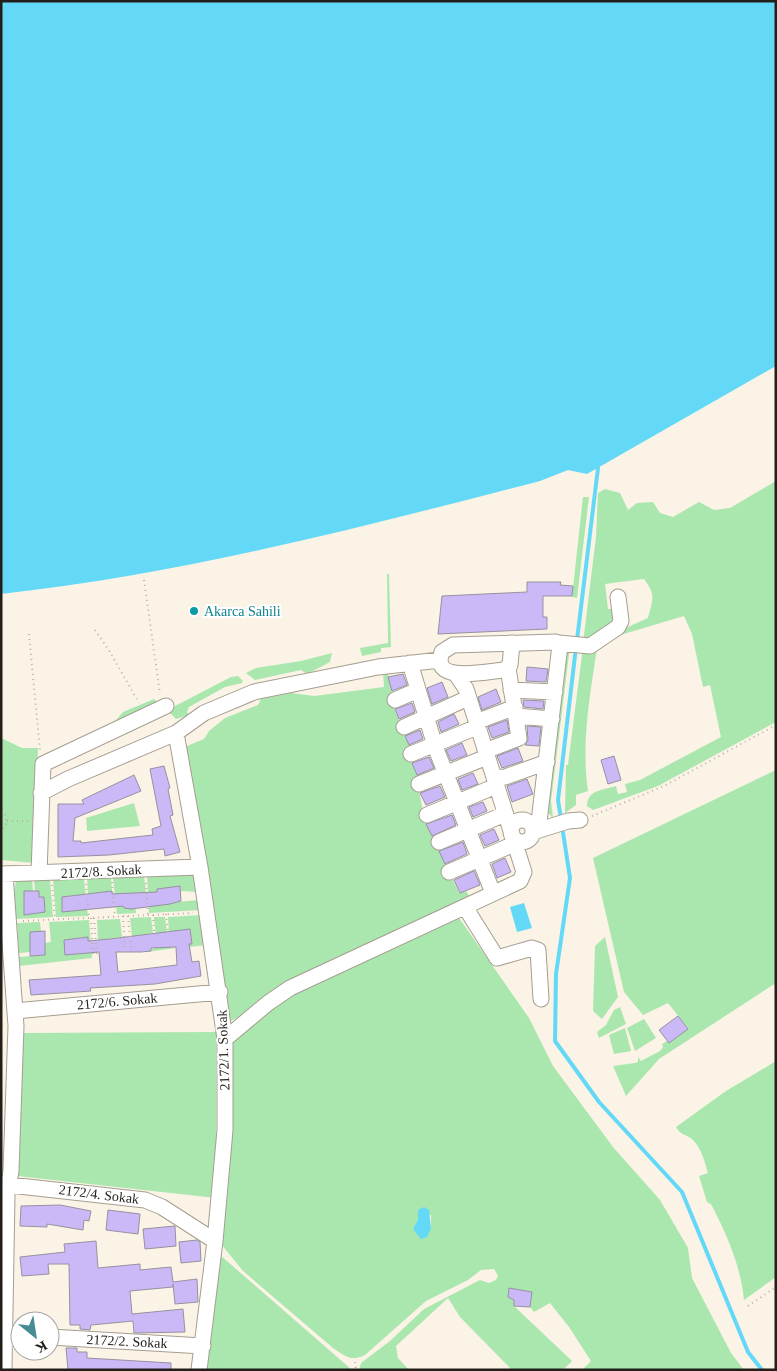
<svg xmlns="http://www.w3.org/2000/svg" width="777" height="1371" font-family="'Times New Roman',serif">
  <rect width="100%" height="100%" fill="#fbf3e5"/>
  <path fill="#a9e7ae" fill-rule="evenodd" d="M776,481V722L658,786L593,810L587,806C587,790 603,790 616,786L618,794L627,792L625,784L640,780L721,737L710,685L703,687L692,634L684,616L617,636L597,648C590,696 581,742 588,791L576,795V805L565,813L566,765H568L583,647L648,618C653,599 656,595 644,579L605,584L608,609H613L615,626L583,643L596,537L598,493L605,489L620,493L628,510L637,503L653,502L660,513L673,517L699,502L714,510L730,508Z
    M583,497H589L577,598L572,597Z
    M387,574H389L391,647L381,648V652L362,656L360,648L388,643Z
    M565,646H570L551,801L553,818L545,810Z
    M332,653L330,662L307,674L301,670L255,680L246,673L256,668L301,661Z
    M389,669L388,677L394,697L393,706L412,751L411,761L419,780L417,781L425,821L459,893L466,891L470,897L229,1022L182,748L204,739L209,731L225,718L258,705L261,699L291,693L314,696L384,687L383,670Z
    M238,676L243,681L242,683L225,687L189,707L187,712L189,715L176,719L170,713L175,706L231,677Z
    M154,699L159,704L112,725L123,712Z
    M1,738L22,748H38L34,863L1,860Z
    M776,770V983L659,1059L626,1096L613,1066L635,1063L638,1062V1057L641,1061L660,1051L663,1047L662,1044L667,1041L669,1043L688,1028L668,1003L643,1015L624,992L593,858Z
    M134,803L140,826L87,831L86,818Z
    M195,875L198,892L181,891L180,886L157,889L158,904C170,903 184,901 199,900L201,910L149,913L147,876Z
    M144,876L146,893L134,894L136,913L117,914L113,878Z
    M87,878H111L112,891L88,894Z
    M84,879L88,916L56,917L53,880Z
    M32,880L33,891H25L39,897V891H35L34,880H50L53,917L16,919L14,893L16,881Z
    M202,915L206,945L181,948L192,943L190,929L169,933L168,917Z
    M457,915L529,1018L553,1066L613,1147L660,1200L688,1248L692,1278L731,1353L744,1370H582L591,1361L569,1327L550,1303L534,1312L530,1307L532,1292L509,1288L508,1297L514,1300V1306L572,1361L563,1370H512L460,1317L448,1298L396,1346L398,1358L409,1370H359L361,1363L390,1341L424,1309L480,1280L489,1283L496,1280L498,1276L494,1269L481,1270L468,1280L426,1301L365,1355C351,1362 345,1356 333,1348L243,1271L221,1244L233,1099L232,1037L310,982ZM431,1215V1228L413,1229L418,1219Z
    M151,917L153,933L132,937L130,918Z
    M154,917H165L169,948H176L146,952L157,947Z
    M120,919L122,937L98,940L97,920Z
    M89,920L92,958L19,966V957L45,955V943L51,942L49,922ZM87,937L88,951L77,954L76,938Z
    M40,922L41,932H30V952L19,953L17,923Z
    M605,937L618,997L602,1019L593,1011L595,946Z
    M620,1007L626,1024L599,1038L597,1032L606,1025L614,1010Z
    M644,1019L656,1038L635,1051L627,1028Z
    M625,1028L631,1051L614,1054L609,1035Z
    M216,1032V1198L17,1176L20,1033Z
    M776,1061V1277L744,1300C741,1266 726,1233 711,1204L707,1202L699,1176L708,1173C704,1160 702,1149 692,1139C686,1134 680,1135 676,1127L726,1091Z
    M220,1255L352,1370H205Z"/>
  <path fill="#64d9f7" d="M1,1H776V366L587,474L568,470L540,481C362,527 184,574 1,594Z
    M524,903L532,928L517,932L510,907Z
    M424,1207L429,1210L431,1228L427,1237L421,1239L413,1229L418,1219V1210Z"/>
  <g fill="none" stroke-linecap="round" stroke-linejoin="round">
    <path stroke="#64d9f7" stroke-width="4" d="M577,640L598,468
      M561,819L558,800L576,647
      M562,826L570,878L556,974L555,1041L599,1102L682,1192L748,1352L762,1370"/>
  </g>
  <path fill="#cbb8f7" stroke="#95929f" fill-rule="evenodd" d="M527,582H561L560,585L573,586L572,596H543V617H547V629L438,634L442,596L527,592Z
    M527,667L548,669L546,682L526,681Z
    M403,674L407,685L392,691L388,677Z
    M442,682L448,697L432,704L427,688Z
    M496,689L501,702L482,710L478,697Z
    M523,700L544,701L543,709L524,707Z
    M412,703L415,712L399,719L395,709Z
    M454,714L459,724L441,732L438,722Z
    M507,720L509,732L492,738L488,727Z
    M527,726L541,727L539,746L525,745L528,740Z
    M420,730L423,739L409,745L405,736Z
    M462,743L467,755L451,761L446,750Z
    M518,748L523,761L502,768L497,756Z
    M614,756L621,780L608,784L601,760Z
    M429,757L434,768L417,775L412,763Z
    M164,766L170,788L168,789L173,815L170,816L180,852L165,856L164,849L109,855L58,857V804H84L82,800L134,775L141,791L75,818L73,841H81V843L153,835L152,829L161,826L150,769Z
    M473,773L478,784L462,790L458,779Z
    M527,779L533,794L512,802L507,786Z
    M440,786L445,797L426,805L420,793Z
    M483,802L487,811L473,817L469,807Z
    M452,815L456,825L432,836L426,824Z
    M494,829L499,840L485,846L480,835Z
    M463,842L467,854L445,864L439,851Z
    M505,858L511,872L497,878L492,864Z
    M474,871L480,885L460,893L454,880Z
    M180,886L181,901L170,904L131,909L124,908L123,906L62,912V897L112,891V894L157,892V889Z
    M24,891H39V897H44L45,912L24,915Z
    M190,929L192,944H189L192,962L199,961L201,976L155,984L90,988L91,991L31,995L29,980L101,975L99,952L65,955L64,940L88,937V941L110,939ZM176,947L177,965L118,972L116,952H141L151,951V948Z
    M45,931V955L30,956V932Z
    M678,1016L688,1029L669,1043L659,1030Z
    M60,1205L91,1211L89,1221L84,1220L83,1230L47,1224V1227L20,1226L21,1206Z
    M108,1210L140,1214L138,1234L106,1230Z
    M175,1226L176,1246L145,1249L143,1229Z
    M197,1240L200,1242L201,1261L181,1263L179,1242Z
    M96,1241L98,1268L140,1264V1270L171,1267L173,1282L197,1279L198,1302L175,1304L173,1284V1287L130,1291L132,1314L183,1309L185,1332L134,1333L133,1321L91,1325L90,1330L80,1329V1325H70L69,1264H48L49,1274L22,1276L20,1257L65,1252L64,1244Z
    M509,1288L532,1292L530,1307L514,1306V1300L508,1297Z
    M66,1348H77V1352H87V1358L171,1363V1370H68Z"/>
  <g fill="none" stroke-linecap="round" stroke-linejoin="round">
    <g stroke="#a59e91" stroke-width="17">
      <path id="minor" d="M512,643L510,665L504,670C489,671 429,685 442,652L453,645L556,642L560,645L538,830
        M559,643L590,646L618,627L621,621L618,597
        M410,663L436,749L493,893
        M511,690L555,692
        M395,700L418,690
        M516,716L552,719
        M476,722L515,707
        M404,727L468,698
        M176,733L200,867L225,1039V1130L215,1241L199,1370
        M485,751L519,738L508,668
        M411,754L477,727
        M494,778L505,777L547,762
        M419,784L487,757
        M41,793L68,779L176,733L204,713L254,692L378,667L440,660
        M427,815L496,786
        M511 831a11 11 0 1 1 22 0a11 11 0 1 1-22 0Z
        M533,832L568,821L580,820
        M439,842L505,814
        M449,872L514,844
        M39,873L43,764L166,706
        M1,874L200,867
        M465,907L497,958L532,948L538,950L541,999
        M15,1011L220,992
        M225,1039L268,1003L290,988L520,881L524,872L466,689L456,674
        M1,1184L145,1200L162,1207L215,1241
        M50,1337L203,1346
        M1,1342L20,1336
        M4,1370L7,1194L11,1171L16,1026L5,874"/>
    </g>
    <path stroke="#b8b2a7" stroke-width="2" stroke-dasharray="1 4" stroke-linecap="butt" d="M144,580L160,694
      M95,630L110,652L139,703
      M29,634L40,751
      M1,811L5,815L7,823L1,832
      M592,816L664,786L776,725
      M7,821H28
      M112,882L115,917
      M146,883L148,915
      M86,884L89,918
      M52,885L55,919
      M166,914L168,932
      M153,915L154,931
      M123,916L125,952
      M128,916L131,949
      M91,918L93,956
      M94,918L97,956
      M23,921L193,913
      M748,1306L776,1287
      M355,1362L356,1370"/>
    <use href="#minor" stroke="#fff" stroke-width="15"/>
  </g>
  <circle fill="#0f9aa8" stroke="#fff" stroke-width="2" cx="194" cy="611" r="5"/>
  <g text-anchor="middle" stroke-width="4" stroke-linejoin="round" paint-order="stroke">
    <g font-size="14" fill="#0d838f" stroke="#fff" text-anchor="start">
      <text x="204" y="616">Akarca Sahili</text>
    </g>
    <g font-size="14" fill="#221f1a" stroke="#fff">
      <text transform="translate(101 871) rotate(-3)" y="5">2172/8. Sokak</text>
      <text transform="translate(117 1001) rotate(-5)" y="5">2172/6. Sokak</text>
      <text transform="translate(223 1050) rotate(-92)" y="5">2172/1. Sokak</text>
      <text transform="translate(99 1194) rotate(7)" y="5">2172/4. Sokak</text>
      <text transform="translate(127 1341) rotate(3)" y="5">2172/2. Sokak</text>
    </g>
  </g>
  <rect width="777" height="1371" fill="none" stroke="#221f1a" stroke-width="5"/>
  <g transform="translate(35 1336) rotate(150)"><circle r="24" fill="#ffffff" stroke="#a7a5a3"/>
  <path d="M0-4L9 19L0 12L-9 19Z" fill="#458c94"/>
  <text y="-8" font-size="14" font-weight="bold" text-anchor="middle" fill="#221f1a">K</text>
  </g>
</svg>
